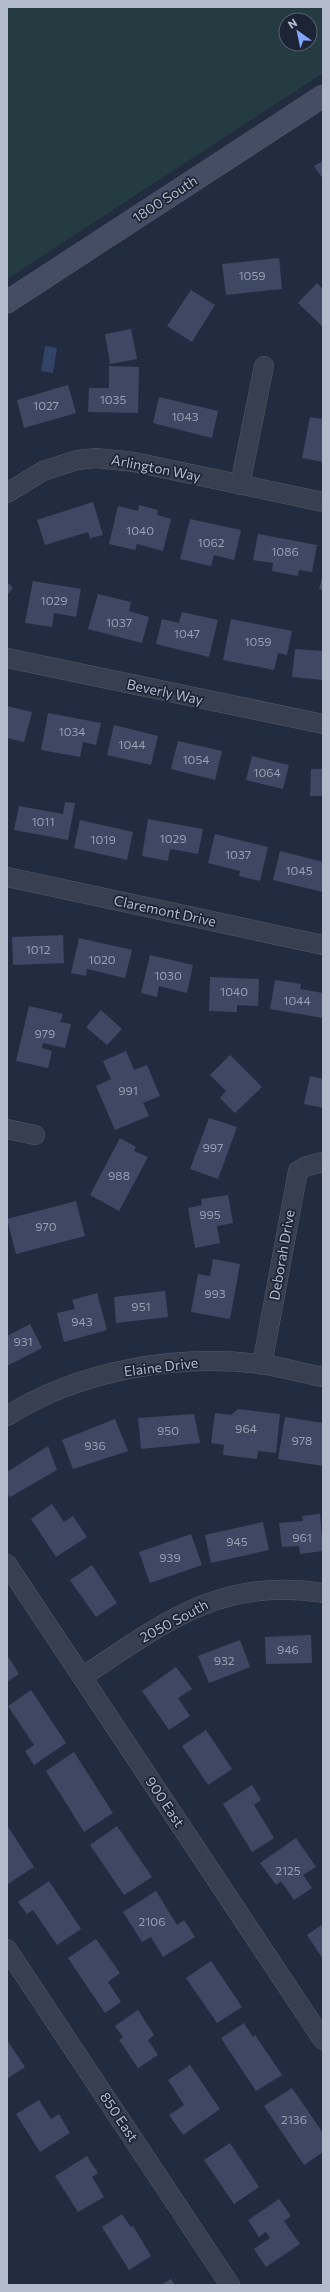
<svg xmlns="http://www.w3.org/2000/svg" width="330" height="2292" font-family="Commissioner,sans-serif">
  <rect width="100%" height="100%" fill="#222c41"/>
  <path fill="#253b42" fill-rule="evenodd" d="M7,7H323V73L7,279ZM286,20H310V44H286Z"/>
  <path fill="#334368" d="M45,346L57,348L53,373L41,371Z"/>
  <path fill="#3e4862" d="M323,161V179L314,166Z
    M279,258L282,289L226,295L222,264Z
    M317,283L323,289V327L298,303Z
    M191,290L215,305L192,342L167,326Z
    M131,329L137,359L110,364L105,334Z
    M109,366L139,367L138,413L88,412L89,388H109Z
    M68,385L76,413L24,428L17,400Z
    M159,397L218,411L212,438L153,423Z
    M310,417L323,419V462L302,458Z
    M93,502L103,535L90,538L88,532L45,545L37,520Z
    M139,505L158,510L157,515L171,519L163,551L137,544L135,550L109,544L118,506L138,511Z
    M190,519L241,530L234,560L214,555L211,566L180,559Z
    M258,534L317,545L312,572L299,570L298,576L272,571L273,563L253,560Z
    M323,575V590L319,589Z
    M33,581L81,589L76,617L54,613L52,627L25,623Z
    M7,582L13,588L7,595Z
    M98,594L131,602L129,611L149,617L142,643L88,629Z
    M182,612L218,620L209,657L156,644L162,619L179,623Z
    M231,619L292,631L287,655L278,653L274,670L223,660Z
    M295,649L323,651V680L292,677Z
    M7,706L32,712L24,742L7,738Z
    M48,713L101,723L96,745L83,742L80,757L41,750Z
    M114,725L158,736L151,765L107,755Z
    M178,741L222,751L215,780L171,769Z
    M252,756L289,765L283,789L246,780Z
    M311,769H323V796H310Z
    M65,802L75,803L68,840L14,830L19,806L63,814Z
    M148,819L203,829L198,854L170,849L168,861L142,856Z
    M80,820L133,832L127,860L74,848Z
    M215,834L268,847L260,881L239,876L240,871L208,863Z
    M280,851L323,862V892L273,880Z
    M63,935L64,963L13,965L12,937Z
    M79,938L132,950L125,978L87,969L86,976L71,973Z
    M150,955L193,965L187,993L159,986L157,997L141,993Z
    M210,977L259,979L258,1006L237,1005V1012L209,1011Z
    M275,980L301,984L300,989L323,993V1018L270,1009Z
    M29,1006L63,1014L60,1022L71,1024L65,1048L43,1043L42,1048L52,1051L48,1068L16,1061Z
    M101,1010L122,1029L107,1045L86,1027Z
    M126,1051L134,1070L147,1065L160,1096L143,1103L149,1116L115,1130L96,1086L111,1079L103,1061Z
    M230,1055L262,1087L235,1113L220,1098L226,1091L210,1075Z
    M310,1076L323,1079V1108L304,1104Z
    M209,1118L237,1127L218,1179L190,1169Z
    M120,1138L136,1147L134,1151L148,1157L119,1211L90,1195Z
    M228,1195L233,1223L217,1226L220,1243L195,1248L188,1208L202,1205L201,1199Z
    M76,1201L85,1236L16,1254L7,1219Z
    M213,1259L240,1264L230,1319L191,1312L198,1274L210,1276Z
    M165,1291L168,1317L116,1323L114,1297Z
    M97,1293L107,1330L64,1342L57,1313L75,1309L72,1300Z
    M30,1324L42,1348L7,1366V1336Z
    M238,1409L280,1414L276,1453L258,1451L257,1459L223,1455L224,1445L211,1443L215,1413L231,1415Z
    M194,1414L200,1443L141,1449L138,1418Z
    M285,1417L323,1423V1466L278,1459Z
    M115,1419L128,1451L73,1469L62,1440Z
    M48,1446L57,1470L10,1497L7,1493V1472Z
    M52,1504L64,1522L73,1516L87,1537L56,1557L31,1519Z
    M320,1514L323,1551L300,1554L299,1546L282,1547L279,1523L303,1521L302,1516Z
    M263,1522L269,1550L211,1563L205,1535Z
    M191,1534L202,1565L150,1583L139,1552Z
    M92,1565L117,1603L96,1617L70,1580Z
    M311,1635L312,1663L266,1664L265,1637Z
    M240,1640L250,1667L209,1683L198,1656Z
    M7,1655L19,1674L7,1682Z
    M176,1667L192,1689L178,1698L190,1716L169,1730L142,1691Z
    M31,1690L66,1743L34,1765L25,1751L34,1745L8,1706Z
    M206,1730L232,1769L208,1785L182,1746Z
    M74,1752L113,1813L84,1832L46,1771Z
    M252,1785L261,1800L254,1805L274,1838L252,1852L223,1804Z
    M7,1825L34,1867L8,1884L7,1882Z
    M117,1826L152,1877L124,1895L90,1845Z
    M296,1838L316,1867L303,1875L312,1888L294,1900L281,1881L276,1885L260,1863Z
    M49,1881L81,1929L57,1945L33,1910L27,1914L18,1902Z
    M156,1891L177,1925L184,1920L195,1937L163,1957L151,1937L142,1942L123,1912Z
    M323,1924V1959L307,1935Z
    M96,1939L120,1973L108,1982L121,2002L105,2013L68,1958Z
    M211,1961L242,2007L217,2023L186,1978Z
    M138,2010L154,2035L148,2040L158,2055L138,2068L119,2040L123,2037L115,2026Z
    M244,2023L253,2037L255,2035L282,2075L256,2091L221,2038Z
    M7,2040L25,2067L7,2079Z
    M190,2065L220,2109L183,2135L169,2115L184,2105L168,2080Z
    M292,2088L323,2133V2152L304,2165L264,2106Z
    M39,2100L51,2119L59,2114L70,2133L40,2152L16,2114Z
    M230,2143L259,2187L234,2204L204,2160Z
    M87,2156L98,2173L92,2177L104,2197L78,2212L55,2176Z
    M279,2199L291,2216L284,2221L300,2244L266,2267L254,2249L270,2238L266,2232L259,2237L248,2220Z
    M122,2214L131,2227L133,2226L151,2256L129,2270L102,2227Z
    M171,2279L175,2285H161Z"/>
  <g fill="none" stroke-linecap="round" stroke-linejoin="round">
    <g stroke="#525a6b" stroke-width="20">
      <path id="minor" d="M240,485L264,366
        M7,493L43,471L77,460L96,458L134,462L323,502
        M7,658L323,724
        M7,877L323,945
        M7,1129L35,1135
        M262,1365L298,1171L307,1166L323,1162
        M7,1416C80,1370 175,1354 261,1364C282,1367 302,1373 323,1377
        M7,1564L323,2040
        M82,1677C162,1624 221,1576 323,1593
        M7,1949L230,2285"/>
    </g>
    <g stroke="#525a6b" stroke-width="23">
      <path id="secondary" d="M7,302L323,96"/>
    </g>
    <use href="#minor" stroke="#373f51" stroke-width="19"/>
    <use href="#secondary" stroke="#454d64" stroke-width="22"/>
  </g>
  <g text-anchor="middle" stroke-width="3.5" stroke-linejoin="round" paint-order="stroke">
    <g font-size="12" fill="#969eb1">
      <text x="252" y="280">1059</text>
      <text x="113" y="404">1035</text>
      <text x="46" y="410">1027</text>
      <text x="185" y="421">1043</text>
      <text x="140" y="535">1040</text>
      <text x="211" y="547">1062</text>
      <text x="285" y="556">1086</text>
      <text x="54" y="605">1029</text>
      <text x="119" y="627">1037</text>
      <text x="187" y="638">1047</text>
      <text x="258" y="646">1059</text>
      <text x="72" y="736">1034</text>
      <text x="132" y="749">1044</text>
      <text x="196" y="764">1054</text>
      <text x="267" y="777">1064</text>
      <text x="43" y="826">1011</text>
      <text x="173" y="843">1029</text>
      <text x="103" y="844">1019</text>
      <text x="238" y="859">1037</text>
      <text x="299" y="875">1045</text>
      <text x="38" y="954">1012</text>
      <text x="102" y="964">1020</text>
      <text x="168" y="980">1030</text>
      <text x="234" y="996">1040</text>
      <text x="297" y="1005">1044</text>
      <text x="45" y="1038">979</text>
      <text x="128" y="1095">991</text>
      <text x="213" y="1152">997</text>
      <text x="119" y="1180">988</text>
      <text x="210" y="1219">995</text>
      <text x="46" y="1231">970</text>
      <text x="215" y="1298">993</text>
      <text x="141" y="1311">951</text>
      <text x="82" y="1326">943</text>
      <text x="23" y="1346">931</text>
      <text x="246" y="1433">964</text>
      <text x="168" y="1435">950</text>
      <text x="302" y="1445">978</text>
      <text x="95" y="1450">936</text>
      <text x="302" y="1542">961</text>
      <text x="237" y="1546">945</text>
      <text x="170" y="1562">939</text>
      <text x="288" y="1654">946</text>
      <text x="224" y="1665">932</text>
      <text x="288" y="1875">2125</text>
      <text x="152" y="1926">2106</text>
      <text x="294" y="2124">2136</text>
    </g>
    <g font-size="14" fill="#b3bacb" stroke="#1c2436">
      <text transform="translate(165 199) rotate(-33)" y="5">1800 South</text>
      <text transform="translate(156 468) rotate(11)" y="5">Arlington Way</text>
      <text transform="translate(165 692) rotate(12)" y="5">Beverly Way</text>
      <text transform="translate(165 911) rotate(12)" y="5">Claremont Drive</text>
      <text transform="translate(282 1255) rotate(-80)" y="5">Deborah Drive</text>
      <text transform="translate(161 1367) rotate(-7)" y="5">Elaine Drive</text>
      <text transform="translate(174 1621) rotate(-28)" y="5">2050 South</text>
      <text transform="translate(165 1802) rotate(56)" y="5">900 East</text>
      <text transform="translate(119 2117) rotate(56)" y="5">850 East</text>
    </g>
  </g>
  <rect width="330" height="2292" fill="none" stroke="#b3bacb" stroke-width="16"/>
  <g transform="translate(298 32) rotate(327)"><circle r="19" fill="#1c2436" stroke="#586072"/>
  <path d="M0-3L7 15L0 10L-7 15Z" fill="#85a6ff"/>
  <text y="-6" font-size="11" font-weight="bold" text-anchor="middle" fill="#b3bacb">N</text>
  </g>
</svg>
